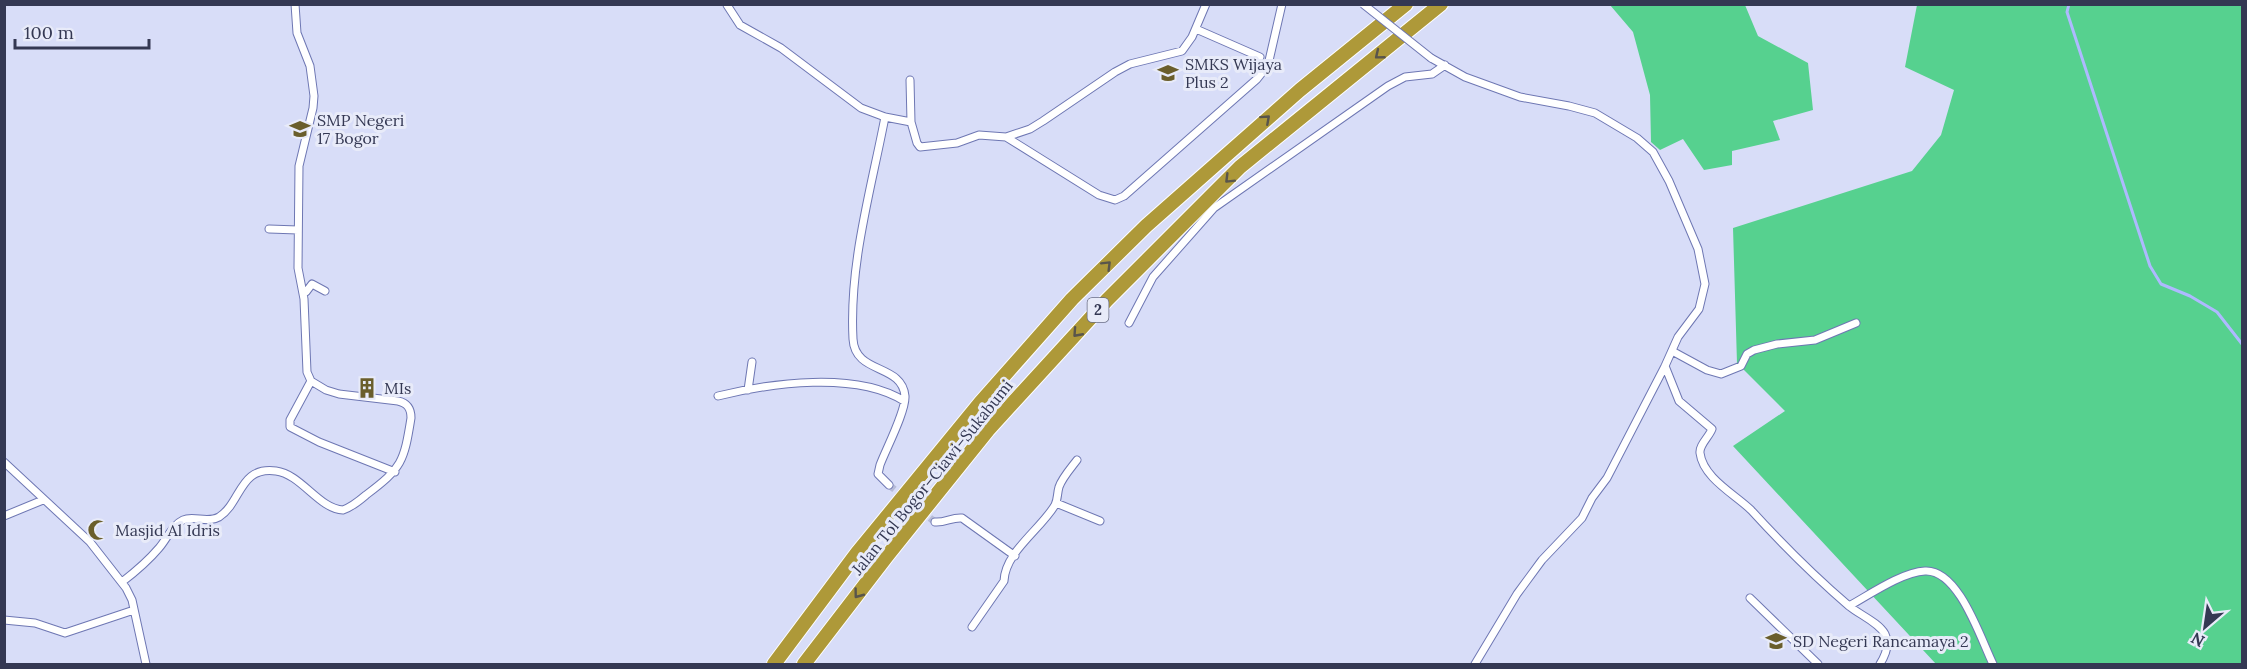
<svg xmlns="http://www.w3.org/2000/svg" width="2247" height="669" font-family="Lora,serif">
  <rect width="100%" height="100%" fill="#d8ddf8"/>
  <path fill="#56d18f" d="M1610,5H1745L1758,36L1808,63L1813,110L1773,121L1780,140L1732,151V165L1704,170L1683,139L1660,150L1651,142L1650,95L1633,32Z
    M1917,5H2242V664H1936L1733,446L1785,411L1737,363L1733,228L1912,171L1941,135L1954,90L1905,67Z"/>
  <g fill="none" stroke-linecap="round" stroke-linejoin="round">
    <path stroke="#aeb9ff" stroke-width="3" d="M2069,4L2067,12L2150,266L2161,284L2190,296L2217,312L2242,344"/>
    <path stroke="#b7bcd7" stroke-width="7" stroke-dasharray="7 3.5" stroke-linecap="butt" d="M889,485L935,522"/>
    <g stroke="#6e77b3" stroke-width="9">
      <path id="minor" d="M727,5L740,25L781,48L861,108L885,117L911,122L917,143L920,147L957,143L979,135L1006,137L1099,195L1115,200L1124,196L1257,79L1268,65L1282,4
        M1196,29L1260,57
        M1431,58L1465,77L1520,97L1569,106L1595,113L1637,138L1653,152L1669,181L1698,249L1705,284L1699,309L1678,337L1665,366L1607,478L1592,498L1582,518L1542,560L1517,594L1475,664
        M910,80L911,122
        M885,117C871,190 849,264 853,339C855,375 902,363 905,396C906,411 886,449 880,465L878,474L889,485
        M1006,137L1030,129L1043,121L1115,72L1130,64L1182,51L1192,37L1206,4
        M269,229L298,230
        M303,292H306L312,284L325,291
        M1129,323L1153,277L1214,208L1388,86L1405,77L1432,74L1445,65
        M1672,351L1707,370L1721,374L1741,366L1747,354L1754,350L1777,344L1815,340L1856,323
        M1665,366L1679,401L1712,429C1709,437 1699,445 1700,453C1703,478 1736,495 1751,510C1782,544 1814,576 1849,606C1860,615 1878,622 1885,634C1890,644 1885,656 1880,664
        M311,381L290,420V427L319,442L395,472
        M748,390L752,362
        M718,396C771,383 856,371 904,401
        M4,462L90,542L126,588L132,600L146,664
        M1056,503L1100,521
        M4,516L43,500
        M935,522C945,523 952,517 962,518L1015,556
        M122,582C135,572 148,561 159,548C167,539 172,525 183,520C194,515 207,524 219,517C242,502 239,466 276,471C301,474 319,509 343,510C352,507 359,501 366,495C402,468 404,462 411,418C411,408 407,403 398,401L339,394L326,390L311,381L307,372L304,299L298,268L299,166L313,108L314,96L310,66L297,33L295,4
        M1750,598L1818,664
        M1849,606C1869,595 1902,572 1925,571C1959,569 1981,640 1993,664
        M4,620L35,623L65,633L134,610
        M972,627L1004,581C1005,552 1041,529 1055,505C1058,499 1057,494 1059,487C1062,478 1071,468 1077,460"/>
    </g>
    <g stroke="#fff" stroke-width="16">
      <path id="motorway" d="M774,664L857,553L980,403L1072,299L1146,226L1300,90L1406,4
        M804,664L887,556L988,430L1107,300L1240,167L1441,4"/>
    </g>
    <use href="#minor" stroke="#fff" stroke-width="7"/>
    <use href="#motorway" stroke="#ae9939" stroke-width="14"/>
    <g stroke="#6e77b3" stroke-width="9" stroke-linecap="butt">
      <path id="minor-bridge" d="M1363,4L1431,58"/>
    </g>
    <use href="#minor-bridge" stroke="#fff" stroke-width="7"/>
  </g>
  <defs><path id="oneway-chevron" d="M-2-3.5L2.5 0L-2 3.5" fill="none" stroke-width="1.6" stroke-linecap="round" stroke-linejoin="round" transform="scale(1.5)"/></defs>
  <g stroke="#59554b">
    <use href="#oneway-chevron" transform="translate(1379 55) rotate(141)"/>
    <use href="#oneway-chevron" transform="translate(1266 119) rotate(-42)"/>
    <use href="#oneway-chevron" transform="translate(1229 179) rotate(135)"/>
    <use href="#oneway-chevron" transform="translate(1107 265) rotate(-45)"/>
    <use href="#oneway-chevron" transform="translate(1077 333) rotate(132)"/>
    <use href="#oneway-chevron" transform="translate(858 594) rotate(127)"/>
  </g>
  <defs>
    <g id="school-bare" transform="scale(1.62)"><path d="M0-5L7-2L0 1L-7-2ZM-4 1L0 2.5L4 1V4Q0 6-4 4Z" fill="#6a5e2b" stroke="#e8ebf9" stroke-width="2.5" paint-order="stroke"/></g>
    <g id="building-bare" transform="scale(1.62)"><path d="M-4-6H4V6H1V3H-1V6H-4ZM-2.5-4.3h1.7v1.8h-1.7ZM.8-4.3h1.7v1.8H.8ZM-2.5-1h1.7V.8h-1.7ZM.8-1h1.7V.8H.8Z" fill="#6a5e2b" stroke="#e8ebf9" stroke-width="2.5" paint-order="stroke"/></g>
    <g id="mosque-bare" transform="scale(1.62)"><path d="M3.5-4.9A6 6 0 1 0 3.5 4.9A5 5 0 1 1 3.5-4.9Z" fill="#6a5e2b" stroke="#e8ebf9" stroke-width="2.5" paint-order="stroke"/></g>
  </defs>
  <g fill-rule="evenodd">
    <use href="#school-bare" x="1168" y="73"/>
    <use href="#school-bare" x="300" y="129"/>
    <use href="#building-bare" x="367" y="388"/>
    <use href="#mosque-bare" x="98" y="530"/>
    <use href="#school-bare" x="1776" y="641"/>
  </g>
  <g text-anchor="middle" stroke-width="6" stroke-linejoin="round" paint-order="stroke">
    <rect fill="#e8ebf9" stroke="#6a6e85" stroke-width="1.5" x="1087.5" y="298" width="21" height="24" rx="4.5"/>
    <g font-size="15" font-weight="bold" fill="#343853">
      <text x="1098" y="315">2</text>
    </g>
    <g font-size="16" fill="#343853" stroke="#e8ebf9" text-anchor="start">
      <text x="1185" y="70">SMKS Wijaya<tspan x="1185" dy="18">Plus 2</tspan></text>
      <text x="317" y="126">SMP Negeri<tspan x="317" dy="18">17 Bogor</tspan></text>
      <text x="384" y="394">MIs</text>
      <text x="115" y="536">Masjid Al Idris</text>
      <text x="1793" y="647">SD Negeri Rancamaya 2</text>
    </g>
    <g font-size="16" fill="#343853" stroke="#e8ebf9">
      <text transform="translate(932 477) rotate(-51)" y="6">Jalan Tol Bogor–Ciawi–Sukabumi</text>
    </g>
  </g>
  <rect width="2247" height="669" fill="none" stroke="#343853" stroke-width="12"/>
  <g transform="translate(2205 627) rotate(209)" stroke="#e8ebf9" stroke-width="4.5" paint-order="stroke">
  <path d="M0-4.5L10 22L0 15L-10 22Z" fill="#343853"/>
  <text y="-9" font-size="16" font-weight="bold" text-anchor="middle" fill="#343853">N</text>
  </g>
  <path d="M15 39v9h134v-9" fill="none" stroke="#343853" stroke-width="3"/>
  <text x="24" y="39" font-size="18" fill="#343853" stroke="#e8ebf9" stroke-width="4.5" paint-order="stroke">100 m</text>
</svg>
